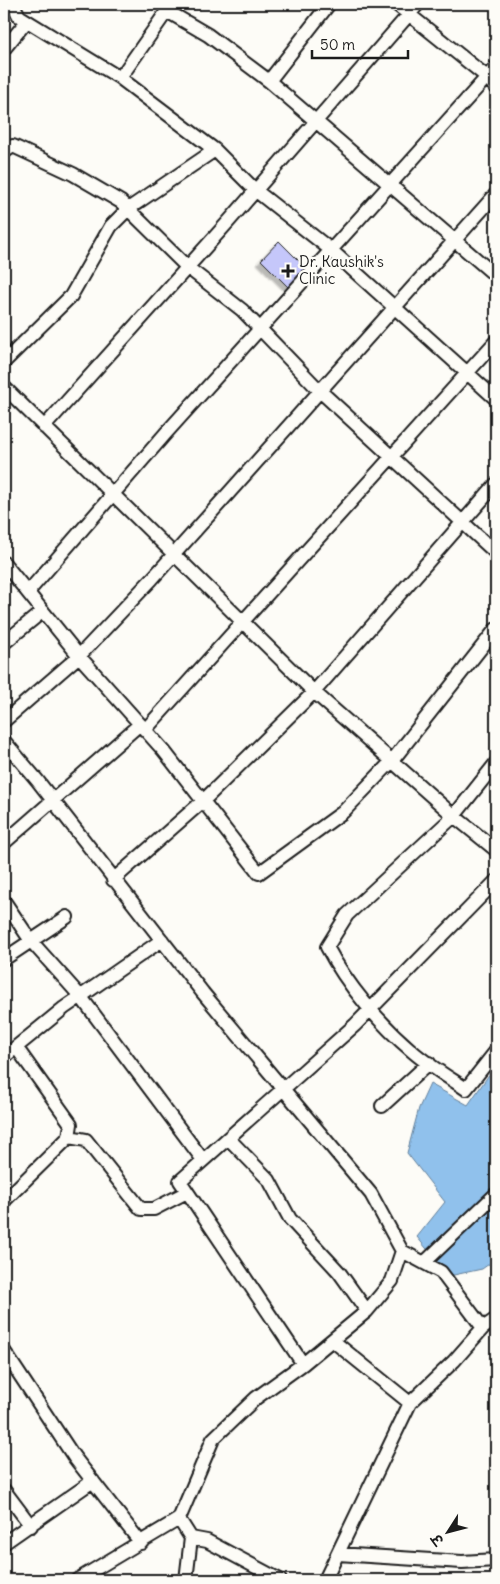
<svg xmlns="http://www.w3.org/2000/svg" width="500" height="1584" font-family="Delius,'Playpen Sans Deva',sans-serif">
  <defs>
    <filter id="shadow"><feDropShadow dx="-4" dy="4" stdDeviation="1" flood-color="#0004"/></filter>
  </defs>
  <rect width="100%" height="100%" fill="#fdfcf7"/>
  <filter id="ink" filterUnits="userSpaceOnUse"><feTurbulence type="fractalNoise" baseFrequency=".02" numOctaves="2"/><feDisplacementMap in="SourceGraphic" scale="10" xChannelSelector="R" yChannelSelector="G"/><feConvolveMatrix kernelMatrix="1 2 1 2 8 2 1 2 1" color-interpolation-filters="sRGB"/></filter>
  <g filter="url(#ink)">
    <path fill="#90c1ec" stroke="#627f99" d="M493,1069L496,1071V1259L482,1269L449,1276L417,1237L445,1202L407,1153L419,1108L430,1084L468,1105Z"/>
    <path fill="#c5c7fa" stroke="#1c1c1c" filter="url(#shadow)" d="M279,241L309,271L291,290L261,260Z"/>
    <g fill="none" stroke-linecap="round" stroke-linejoin="round">
      <g stroke="#1c1c1c" stroke-width="16">
        <path id="minor" d="M13,4L19,16L120,78L215,150L255,190L331,250L496,399
          M396,4L487,77L496,88
          M4,49L27,21
          M120,78L167,11L208,35L269,81L496,276
          M269,81L329,4
          M4,152L13,146L73,174L121,202L187,267L242,310L319,390L496,553
          M4,362L71,296L111,226L128,209L215,150
          M4,387L314,692L454,816L496,850
          M44,427L229,221L418,4
          M4,563L79,656L164,751L259,873L343,812L392,761L496,629
          M28,592L166,433L496,67
          M4,643L43,611
          M4,721L79,656L152,579L496,194
          M145,730L496,341
          M4,741L37,780L203,993L371,1194L402,1251L392,1281L367,1311L303,1364L256,1398L213,1439L179,1519L191,1538L186,1580
          M496,763L454,816L347,915L327,947C347,985 379,1023 412,1051C428,1065 448,1077 466,1089L496,1051
          M4,843L140,724
          M113,880L203,801L314,692L496,484
          M4,901L31,941L81,997L203,1160
          M4,959L67,917
          M4,1057L64,1008L162,940
          M382,1106L429,1063
          M69,1137L86,1140L141,1209H154L187,1192
          M228,1138L269,1180L290,1219L339,1272L367,1311
          M4,1201L69,1137L71,1124L16,1047
          M402,1251L441,1272L483,1328
          M424,1263L496,1194
          M4,1351L74,1457L141,1543
          M303,1364L180,1181L355,1025L496,881
          M410,1403L454,1361L483,1328L496,1319
          M4,1490L31,1526
          M191,1538L207,1541L280,1580
          M4,1543L93,1481
          M338,1554L462,1562L496,1560
          M77,1580L179,1519
          M325,1580L410,1403L332,1340"/>
      </g>
      <use href="#minor" stroke="#fdfcf7" stroke-width="12"/>
    </g>
  </g>
  <path fill="#1c1c1c" stroke="#fdfcf7" stroke-width="2" d="M285.5 263.5h5v5h5v5h-5v5h-5v-5h-5v-5h5z"/>
  <g text-anchor="middle" stroke-width="4.5" stroke-linejoin="round" paint-order="stroke">
    <g font-size="15" fill="#1c1c1c" stroke="#fdfcf7" text-anchor="start">
      <text x="299" y="267">Dr. Kaushik's<tspan x="299" dy="17">Clinic</tspan></text>
    </g>
  </g>
  <rect width="500" height="1584" fill="none" stroke="#fdfcf7" stroke-width="20"/>
  <rect x="10" y="10" width="480" height="1564" fill="none" stroke="#1c1c1c" stroke-width="2" filter="url(#ink)"/>
  <g transform="translate(448 1532) rotate(234)" stroke="#fdfcf7" stroke-width="4" paint-order="stroke">
  <path d="M0-4L9 19L0 12L-9 19Z" fill="#1c1c1c"/>
  <text y="-8" font-size="14" font-weight="bold" text-anchor="middle" fill="#1c1c1c">उ</text>
  </g>
  <path d="M312 50v8h96v-8" fill="none" stroke="#1c1c1c" stroke-width="2.5"/>
  <text x="320" y="50" font-size="15" fill="#1c1c1c" stroke="#fdfcf7" stroke-width="4" paint-order="stroke">50 m</text>
</svg>
